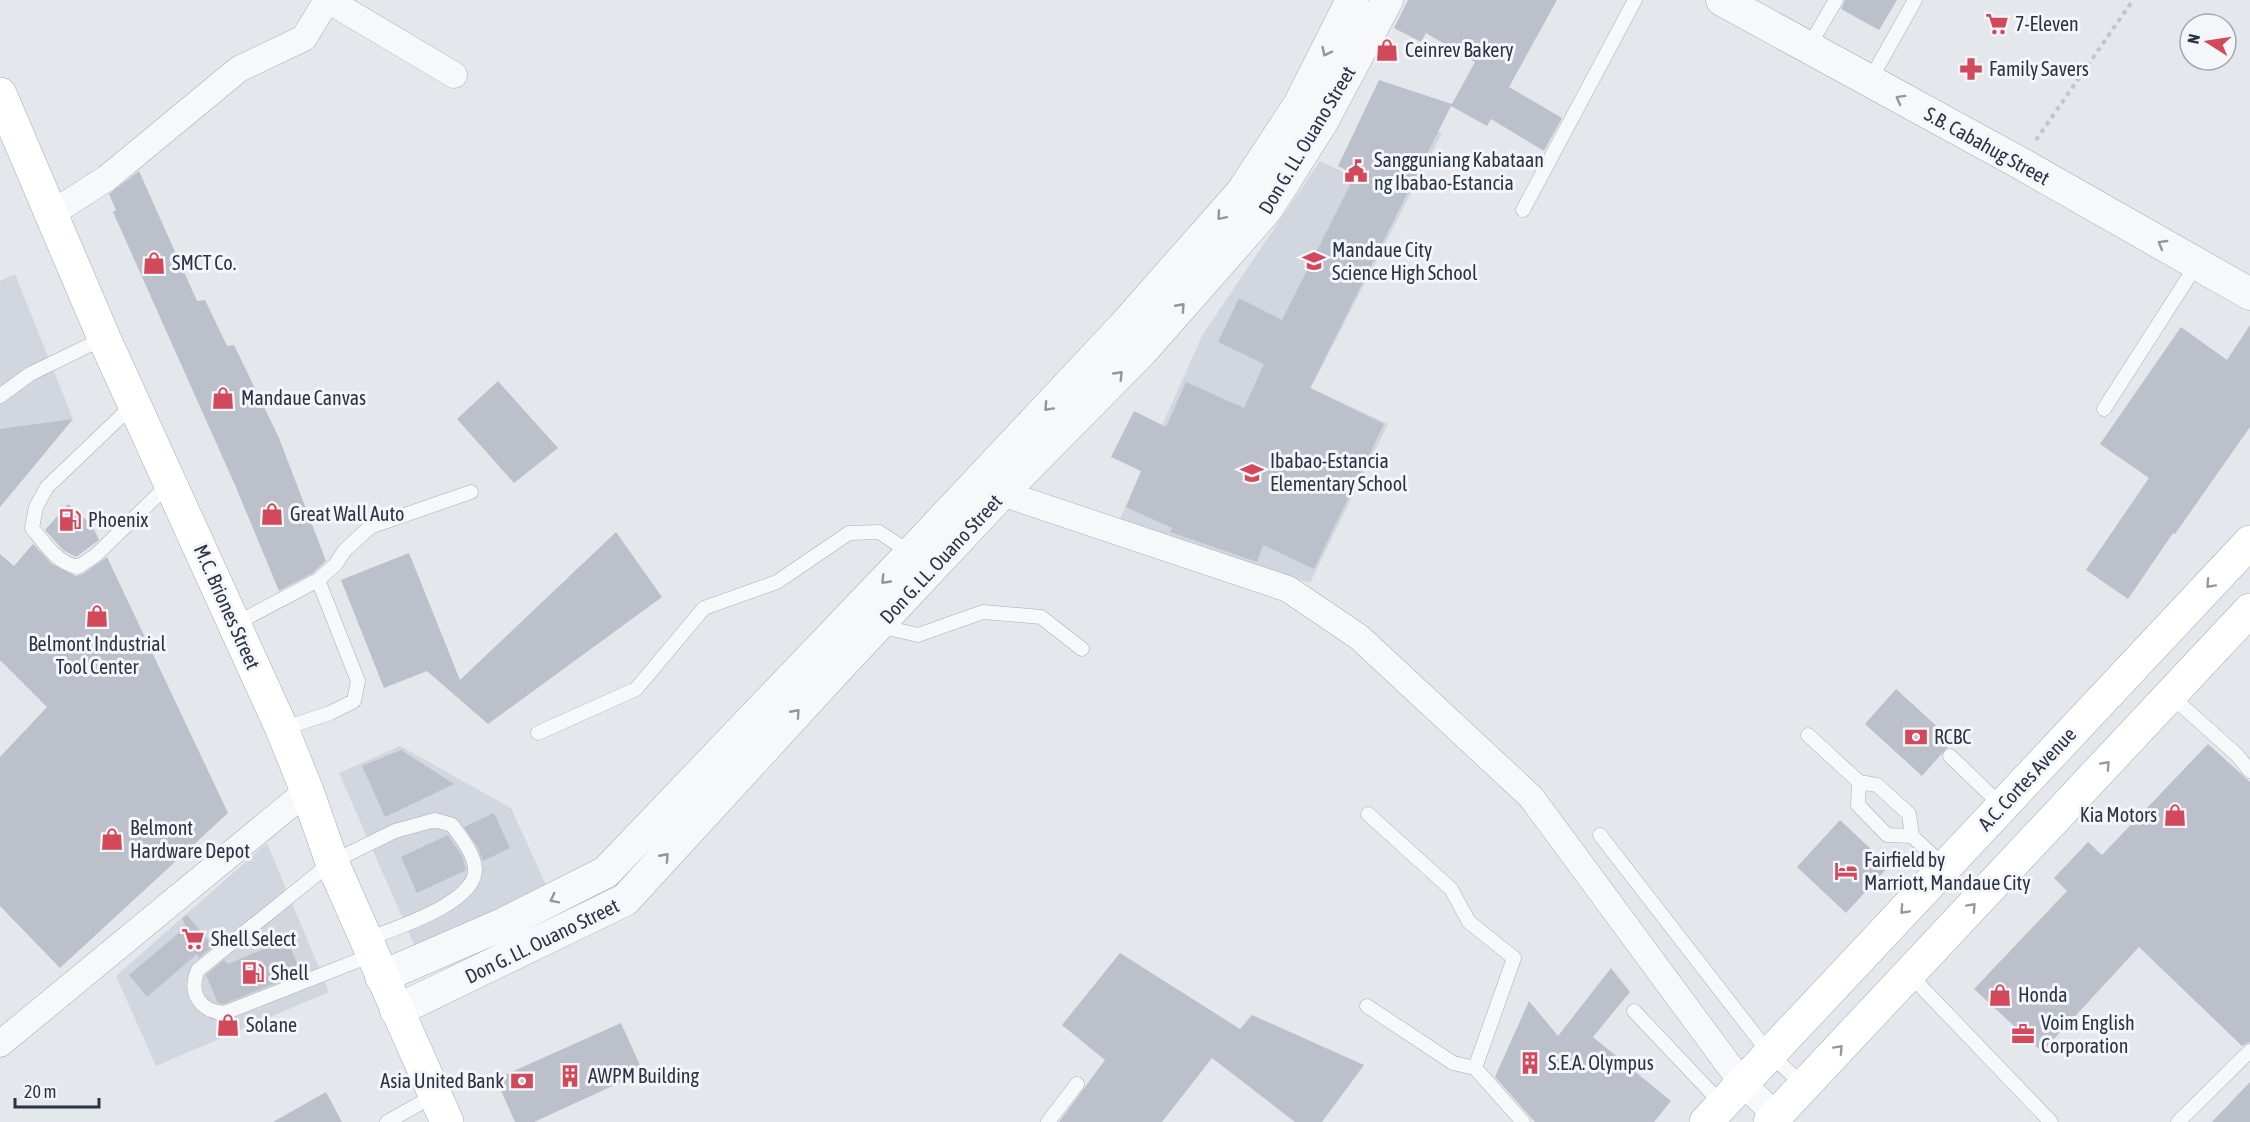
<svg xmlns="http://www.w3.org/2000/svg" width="2250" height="1122" font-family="'Asap Condensed',sans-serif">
  <rect width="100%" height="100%" fill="#e4e7ec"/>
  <path fill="#d2d6de" d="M1411,122L1442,133L1311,388L1388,424L1310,583L1119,521L1203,334L1320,161L1377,188Z
    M15,274L73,419L0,507V281Z
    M400,746L511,808L546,885L416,949L339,773Z
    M267,843L329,992L156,1066L116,976Z"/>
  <path fill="#bbc0ca" d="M1408,0H1557L1509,87L1562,118L1544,151L1491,119L1487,126L1451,106L1310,388L1384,424L1314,569L1263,545L1257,562L1170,532L1172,528L1126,507L1141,471L1111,457L1134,411L1166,427L1186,382L1244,408L1264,364L1218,342L1239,298L1282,320L1355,175L1338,166L1379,80L1452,104L1475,62L1426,33L1421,42L1394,28Z
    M1845,0H1897L1879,30L1841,9Z
    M139,171L197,301L205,300L227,346L234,345L279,438L326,561L313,573L279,591L235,485L113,212L116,210L109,194Z
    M2250,325V427L2175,534L2173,533L2128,599L2086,570L2149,478L2100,444L2181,327L2227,360Z
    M498,381L558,448L514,483L457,419Z
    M73,419L0,507V429Z
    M68,504L92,525L99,540L76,557L63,550L45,530Z
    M616,532L662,597L488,724L427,671L384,688L341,580L409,553L460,680Z
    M33,544L52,564L76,576L83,574L107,557L228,813L60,968L0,906V757L47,707L0,660V554L14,566Z
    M1896,689L1953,741L1922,776L1865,724Z
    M2208,744L2250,782V1042L2242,1046L2139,947L2042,1052L1974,989L2067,891L2054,878L2088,842L2102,855Z
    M401,750L454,784L385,817L362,766Z
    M494,813L510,848L483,861L478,848L464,827Z
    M1840,820L1889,866L1846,913L1797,867Z
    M448,835L462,856L466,870L417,893L401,857Z
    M187,915L213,946L199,958L197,954L147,997L129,975L186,927L182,918Z
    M287,939L301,973L223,1004L218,1003L206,975L224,960L228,964Z
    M1120,953L1240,1029L1252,1015L1364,1065L1322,1122H1295L1212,1058L1162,1122H1059L1105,1060L1062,1025Z
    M1611,968L1630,992L1593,1037L1671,1101L1654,1122H1535L1495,1077L1529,1001L1558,1036Z
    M621,1023L643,1072L534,1122H515L496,1079Z
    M2250,1082V1122H2212Z
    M326,1092L342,1122H273Z"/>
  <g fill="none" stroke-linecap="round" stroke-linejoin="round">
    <g stroke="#a9aeb7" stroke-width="15">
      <path id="service" d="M1808,48L1836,0
        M1869,82L1915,0
        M1523,210L1635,0
        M0,396L30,374L104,338
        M134,404L47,487L36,507L32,528C45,544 57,563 78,567L96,555L170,483
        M2104,409L2197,264
        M235,624L318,580
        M879,626L918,635L983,612L1041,617L1082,649
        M2170,695L2237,755L2250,771
        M282,729L330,713L354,701L358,681L318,580L335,565L345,550L370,527L471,492
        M538,733L636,689L704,608L777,582L849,533L879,532L911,553
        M1808,735L1859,782L1877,785L1909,814L1912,836L1945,867
        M1950,756L2003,807
        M1859,782L1858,805L1887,835L1912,836
        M1368,814L1451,889L1469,922L1514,958L1475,1068
        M1600,835L1769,1053L1804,1086
        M365,940C392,929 475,904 475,870C475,855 461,837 452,825L435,820L395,831L332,862L198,970C188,993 200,1011 224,1013L372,955
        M1909,974L2051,1122
        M1367,1006L1453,1063L1475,1068L1523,1122
        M1634,1011L1722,1104
        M387,1122L435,1095
        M1048,1122L1077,1084
        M2178,1122L2250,1051"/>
    </g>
    <g stroke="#a9aeb7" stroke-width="27">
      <path id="minor" d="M328,0L454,75
        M51,214L107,178L239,69L304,38L327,0
        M1002,493L1288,589L1359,637L1531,797L1742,1083L1776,1115
        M0,1044L307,791"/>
    </g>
    <g stroke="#a9aeb7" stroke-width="33">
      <path id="tertiary" d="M1722,0L2020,163L2250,294
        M381,977L501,925L606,872L911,553L1123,327L1242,192L1299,105L1352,0
        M396,1011L625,900L837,669L1002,493L1142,351L1267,209L1322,122L1387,0"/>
    </g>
    <g stroke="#a3abb8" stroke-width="34">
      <path id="primary" d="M0,94L104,338L282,729L307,791L332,862L447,1122
        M1706,1122L2250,542
        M1770,1122L2250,610"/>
    </g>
    <path stroke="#c2c5cb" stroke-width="4" stroke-dasharray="4.5 4.5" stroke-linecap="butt" d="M2036,140L2133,0"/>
    <use href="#service" stroke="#f7f8fa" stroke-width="14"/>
    <use href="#minor" stroke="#f7f8fa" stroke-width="26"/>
    <use href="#tertiary" stroke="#f7f8fa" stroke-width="32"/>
    <use href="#primary" stroke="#fff" stroke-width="33"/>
  </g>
  <defs><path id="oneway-chevron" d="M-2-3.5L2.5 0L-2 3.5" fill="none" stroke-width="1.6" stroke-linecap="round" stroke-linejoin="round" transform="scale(1.5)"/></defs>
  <g stroke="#9196a0">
    <use href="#oneway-chevron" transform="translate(1326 52) rotate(116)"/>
    <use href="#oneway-chevron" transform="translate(1900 99) rotate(-151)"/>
    <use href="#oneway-chevron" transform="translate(1221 216) rotate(131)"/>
    <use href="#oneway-chevron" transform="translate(2162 244) rotate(-150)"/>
    <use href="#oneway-chevron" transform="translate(1181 307) rotate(-48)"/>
    <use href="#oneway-chevron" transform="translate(1119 375) rotate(-46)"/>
    <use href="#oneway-chevron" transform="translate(1048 407) rotate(133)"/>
    <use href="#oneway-chevron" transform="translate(885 580) rotate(134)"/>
    <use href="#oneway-chevron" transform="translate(796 713) rotate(-48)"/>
    <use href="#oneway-chevron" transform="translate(665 857) rotate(-48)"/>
    <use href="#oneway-chevron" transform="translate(554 899) rotate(153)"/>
  </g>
  <g stroke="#959aa2">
    <use href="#oneway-chevron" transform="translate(2210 584) rotate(133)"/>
    <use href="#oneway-chevron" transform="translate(2106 765) rotate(-47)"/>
    <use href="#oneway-chevron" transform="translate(1972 907) rotate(-47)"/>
    <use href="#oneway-chevron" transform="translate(1904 910) rotate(133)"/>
    <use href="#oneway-chevron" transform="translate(1839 1049) rotate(-47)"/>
  </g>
  <defs>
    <g id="supermarket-bare" transform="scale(1.8)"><path d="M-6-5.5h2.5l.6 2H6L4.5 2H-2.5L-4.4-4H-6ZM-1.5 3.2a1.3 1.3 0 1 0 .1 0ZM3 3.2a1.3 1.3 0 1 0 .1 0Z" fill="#d1495b" stroke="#f4f6f9" stroke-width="2.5" paint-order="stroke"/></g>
    <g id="shop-bare" transform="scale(1.8)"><path d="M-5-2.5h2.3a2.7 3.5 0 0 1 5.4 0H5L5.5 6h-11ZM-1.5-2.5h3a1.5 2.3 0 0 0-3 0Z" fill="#d1495b" stroke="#f4f6f9" stroke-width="2.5" paint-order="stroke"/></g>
    <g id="pharmacy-bare" transform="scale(1.8)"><path d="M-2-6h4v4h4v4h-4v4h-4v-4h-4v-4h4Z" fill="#d1495b" stroke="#f4f6f9" stroke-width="2.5" paint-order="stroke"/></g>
    <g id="civic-bare" transform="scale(1.8)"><path d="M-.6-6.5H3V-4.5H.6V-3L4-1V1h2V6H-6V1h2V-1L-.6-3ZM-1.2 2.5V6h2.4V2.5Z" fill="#d1495b" stroke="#f4f6f9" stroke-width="2.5" paint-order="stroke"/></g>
    <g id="school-bare" transform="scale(1.8)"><path d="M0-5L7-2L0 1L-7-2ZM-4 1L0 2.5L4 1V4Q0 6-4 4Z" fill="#d1495b" stroke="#f4f6f9" stroke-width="2.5" paint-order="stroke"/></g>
    <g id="fuel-bare" transform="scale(1.8)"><path d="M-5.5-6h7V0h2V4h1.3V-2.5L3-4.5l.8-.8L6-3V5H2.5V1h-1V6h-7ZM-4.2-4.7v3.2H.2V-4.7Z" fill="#d1495b" stroke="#f4f6f9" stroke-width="2.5" paint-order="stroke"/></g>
    <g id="bank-bare" transform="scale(1.8)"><path d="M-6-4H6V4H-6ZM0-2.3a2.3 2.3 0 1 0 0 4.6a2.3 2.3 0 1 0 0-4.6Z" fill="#d1495b" stroke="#f4f6f9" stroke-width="2.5" paint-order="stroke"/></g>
    <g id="hotel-bare" transform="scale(1.8)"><path d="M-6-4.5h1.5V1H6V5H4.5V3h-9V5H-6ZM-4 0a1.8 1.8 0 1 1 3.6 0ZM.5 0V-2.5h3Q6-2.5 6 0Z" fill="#d1495b" stroke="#f4f6f9" stroke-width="2.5" paint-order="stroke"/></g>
    <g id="office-bare" transform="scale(1.8)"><path d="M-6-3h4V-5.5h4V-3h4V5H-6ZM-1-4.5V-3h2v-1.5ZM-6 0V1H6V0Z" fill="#d1495b" stroke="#f4f6f9" stroke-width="2.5" paint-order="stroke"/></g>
    <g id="building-bare" transform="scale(1.8)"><path d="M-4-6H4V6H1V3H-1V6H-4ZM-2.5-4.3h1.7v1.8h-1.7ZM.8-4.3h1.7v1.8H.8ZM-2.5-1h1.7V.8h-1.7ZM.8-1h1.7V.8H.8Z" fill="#d1495b" stroke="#f4f6f9" stroke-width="2.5" paint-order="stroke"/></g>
  </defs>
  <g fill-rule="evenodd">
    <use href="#supermarket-bare" x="1997" y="24"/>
    <use href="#shop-bare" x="1387" y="50"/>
    <use href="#pharmacy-bare" x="1971" y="69"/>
    <use href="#civic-bare" x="1356" y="171"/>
    <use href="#school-bare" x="1314" y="261"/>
    <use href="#shop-bare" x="154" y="263"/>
    <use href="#shop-bare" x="223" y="398"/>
    <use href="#school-bare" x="1252" y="473"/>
    <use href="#shop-bare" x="272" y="514"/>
    <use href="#fuel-bare" x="70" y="520"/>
    <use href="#shop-bare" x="97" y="616"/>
    <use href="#bank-bare" x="1916" y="737"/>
    <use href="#shop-bare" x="2175" y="815"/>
    <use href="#shop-bare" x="112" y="839"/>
    <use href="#hotel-bare" x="1846" y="871"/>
    <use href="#supermarket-bare" x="193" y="939"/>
    <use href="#fuel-bare" x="253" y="973"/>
    <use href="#shop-bare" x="2000" y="995"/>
    <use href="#shop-bare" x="228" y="1025"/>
    <use href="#office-bare" x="2023" y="1034"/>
    <use href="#building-bare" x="1530" y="1063"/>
    <use href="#building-bare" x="570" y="1076"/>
    <use href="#bank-bare" x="522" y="1081"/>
  </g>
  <g text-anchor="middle" stroke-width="6" stroke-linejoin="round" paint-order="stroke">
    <g font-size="20" fill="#2b3445" stroke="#f4f6f9" text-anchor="start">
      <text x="2015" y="31">7-Eleven</text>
      <text x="1405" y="57">Ceinrev Bakery</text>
      <text x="1989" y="76">Family Savers</text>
      <text x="1374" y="167">Sangguniang Kabataan<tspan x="1374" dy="23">ng Ibabao-Estancia</tspan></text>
      <text x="1332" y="257">Mandaue City<tspan x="1332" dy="23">Science High School</tspan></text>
      <text x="172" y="270">SMCT Co.</text>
      <text x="241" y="405">Mandaue Canvas</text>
      <text x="1270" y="468">Ibabao-Estancia<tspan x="1270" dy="23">Elementary School</tspan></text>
      <text x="290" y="521">Great Wall Auto</text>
      <text x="88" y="527">Phoenix</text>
      <text x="97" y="651" text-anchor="middle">Belmont Industrial<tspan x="97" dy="23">Tool Center</tspan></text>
      <text x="1934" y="744">RCBC</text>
      <text x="2157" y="822" text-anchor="end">Kia Motors</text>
      <text x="130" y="835">Belmont<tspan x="130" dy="23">Hardware Depot</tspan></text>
      <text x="1864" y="867">Fairfield by<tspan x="1864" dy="23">Marriott, Mandaue City</tspan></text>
      <text x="211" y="946">Shell Select</text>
      <text x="271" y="980">Shell</text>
      <text x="2018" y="1002">Honda</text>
      <text x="2041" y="1030">Voim English<tspan x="2041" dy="23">Corporation</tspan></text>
      <text x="246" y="1032">Solane</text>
      <text x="1548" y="1070">S.E.A. Olympus</text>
      <text x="588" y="1083">AWPM Building</text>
      <text x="504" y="1088" text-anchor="end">Asia United Bank</text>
    </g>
    <g font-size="20" fill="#2b3445" stroke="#f4f6f9">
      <text transform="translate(1307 140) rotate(-59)" y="7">Don G. LL. Ouano Street</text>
      <text transform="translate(1987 146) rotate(29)" y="7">S.B. Cabahug Street</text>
      <text transform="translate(941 559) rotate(-47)" y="7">Don G. LL. Ouano Street</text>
      <text transform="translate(227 607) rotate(66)" y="7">M.C. Briones Street</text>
      <text transform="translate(2027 779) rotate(-47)" y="7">A.C. Cortes Avenue</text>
      <text transform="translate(542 941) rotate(-26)" y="7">Don G. LL. Ouano Street</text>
    </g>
  </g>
  <g transform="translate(2208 42) rotate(282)"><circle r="28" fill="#f4f6f9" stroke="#a4a8b1" stroke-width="1.5"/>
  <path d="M0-4.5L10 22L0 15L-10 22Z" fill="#d1495b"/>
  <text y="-9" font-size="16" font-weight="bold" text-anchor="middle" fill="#2b3445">N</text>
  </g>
  <path d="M15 1098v9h84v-9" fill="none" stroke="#2b3445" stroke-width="3"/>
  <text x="24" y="1098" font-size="18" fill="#2b3445" stroke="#f4f6f9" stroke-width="4.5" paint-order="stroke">20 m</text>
</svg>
